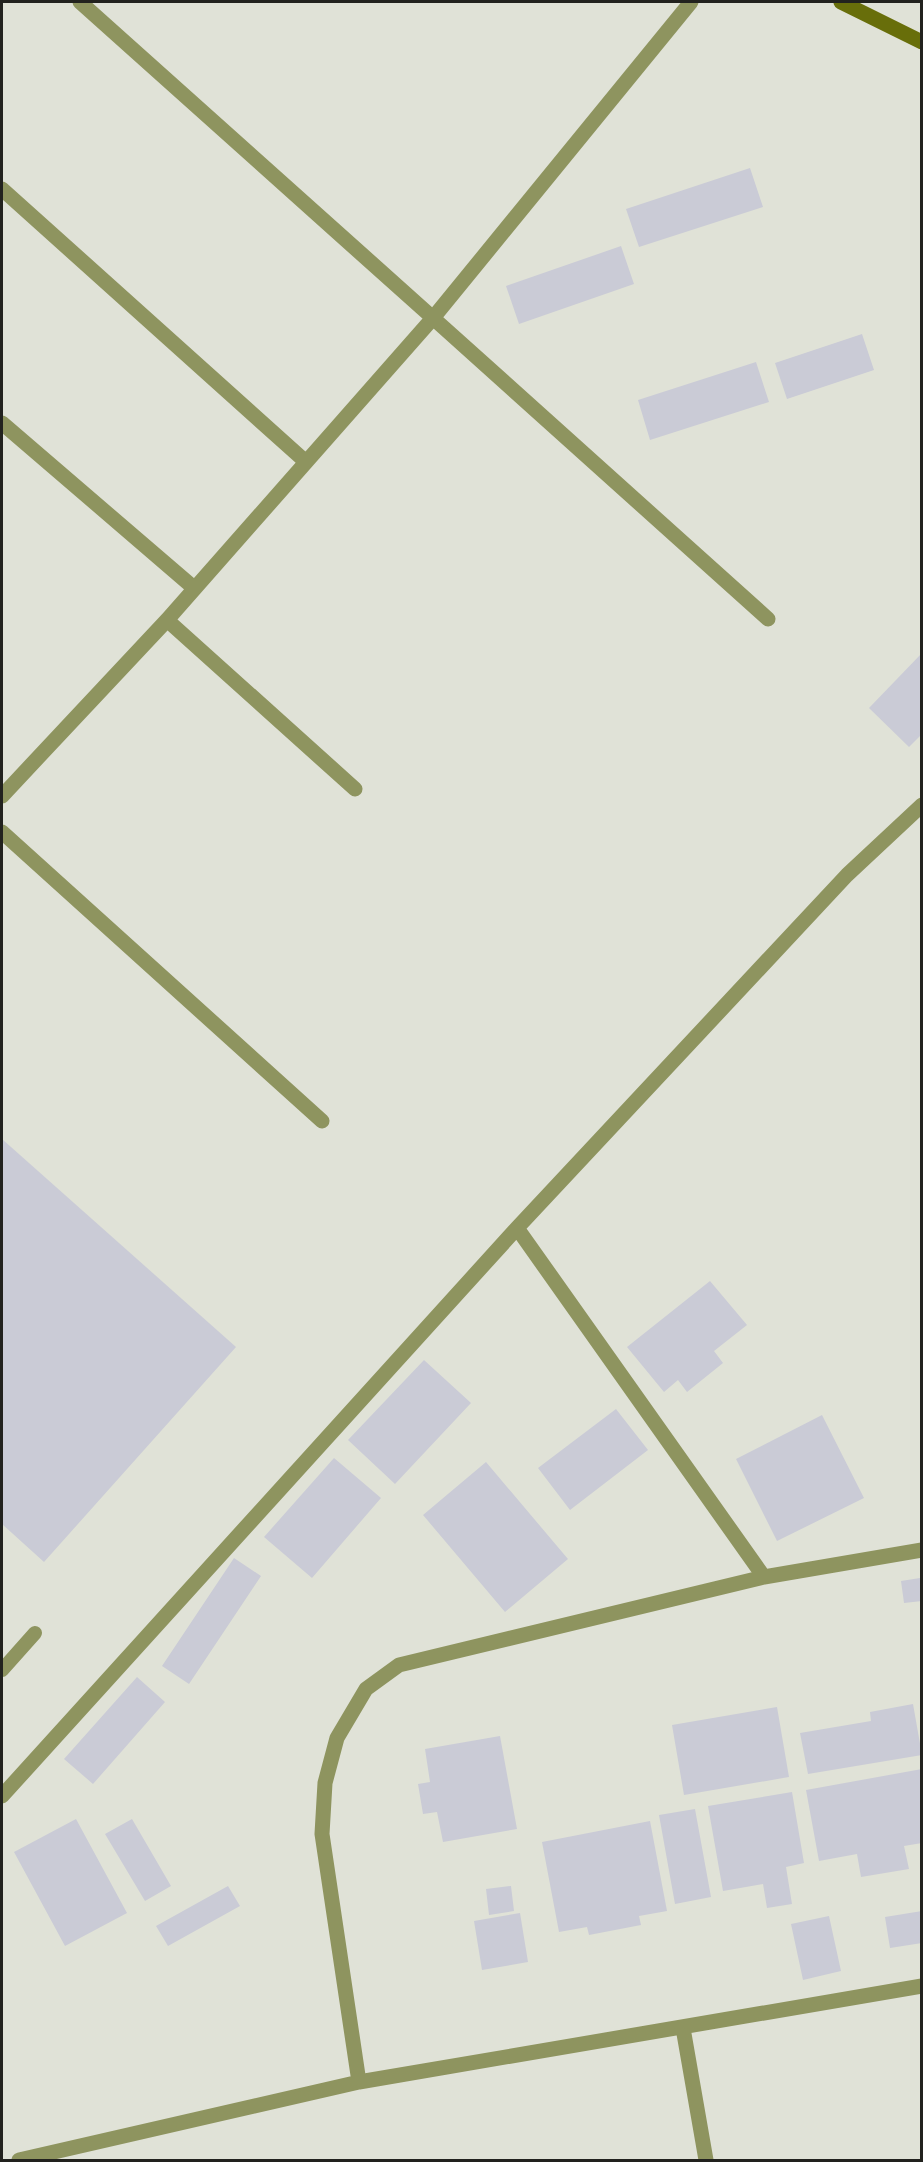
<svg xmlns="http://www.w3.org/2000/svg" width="923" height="2162" font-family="'Asap Condensed',sans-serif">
  <rect width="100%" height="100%" fill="#e0e2d7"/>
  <path fill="#cacbd6" d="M750,168L763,207L639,247L626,209Z
    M621,246L634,284L519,324L506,286Z
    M862,334L874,370L787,399L775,363Z
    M756,362L769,402L650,440L638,400Z
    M922,653V734L909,747L869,708Z
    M2,1139L236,1347L44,1562L2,1524Z
    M710,1281L747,1325L714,1351L723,1363L687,1392L678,1380L664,1392L627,1347Z
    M424,1360L471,1403L395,1484L348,1440Z
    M616,1409L648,1450L570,1510L538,1468Z
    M822,1415L864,1498L777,1541L736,1459Z
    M334,1458L381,1498L312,1578L264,1537Z
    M486,1462L568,1559L505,1612L423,1515Z
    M234,1558L261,1576L189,1684L162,1666Z
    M920,1578L922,1601L904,1603L901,1581Z
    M137,1677L165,1702L93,1784L64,1759Z
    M913,1704L922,1755L808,1774L800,1733L871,1721L870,1712Z
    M777,1707L789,1777L684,1795L672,1725Z
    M500,1736L517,1829L443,1842L437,1812L423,1814L418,1784L430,1782L425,1749Z
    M922,1769V1843L904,1846L909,1869L861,1877L857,1854L819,1861L806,1790Z
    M792,1792L804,1863L786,1867L792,1904L767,1908L763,1884L723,1891L708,1806Z
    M695,1809L711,1897L675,1904L659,1815Z
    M76,1819L127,1913L65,1946L14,1852Z
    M132,1819L171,1886L145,1901L105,1834Z
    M650,1821L667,1911L639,1916L641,1925L589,1935L587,1927L559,1932L542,1842Z
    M228,1886L240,1906L168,1946L156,1926Z
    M511,1886L514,1911L489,1915L486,1889Z
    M922,1911V1943L890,1948L885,1917Z
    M520,1913L528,1962L482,1970L474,1921Z
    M829,1916L841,1971L803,1980L791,1924Z"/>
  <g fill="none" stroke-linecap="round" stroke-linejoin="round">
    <path stroke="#8e945f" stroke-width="14" d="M2,1670L35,1633"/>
    <path stroke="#8e945f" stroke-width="15" d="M691,2L433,318L768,619
      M2,189L306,462
      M2,423L194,588
      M167,620L355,789
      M2,796L167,620L433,318L80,2
      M2,832L322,1121
      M517,1228L764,1577
      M2,1796L517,1228L847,875L922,805
      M683,2028L706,2160
      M359,2082L922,1986
      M19,2160L359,2082L322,1834L325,1783L337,1738L366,1689L399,1665L764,1577L922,1550"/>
    <path stroke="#686e0a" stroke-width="15" d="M841,2L922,42"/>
  </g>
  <rect width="923" height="2162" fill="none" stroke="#22221e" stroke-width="6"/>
</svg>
